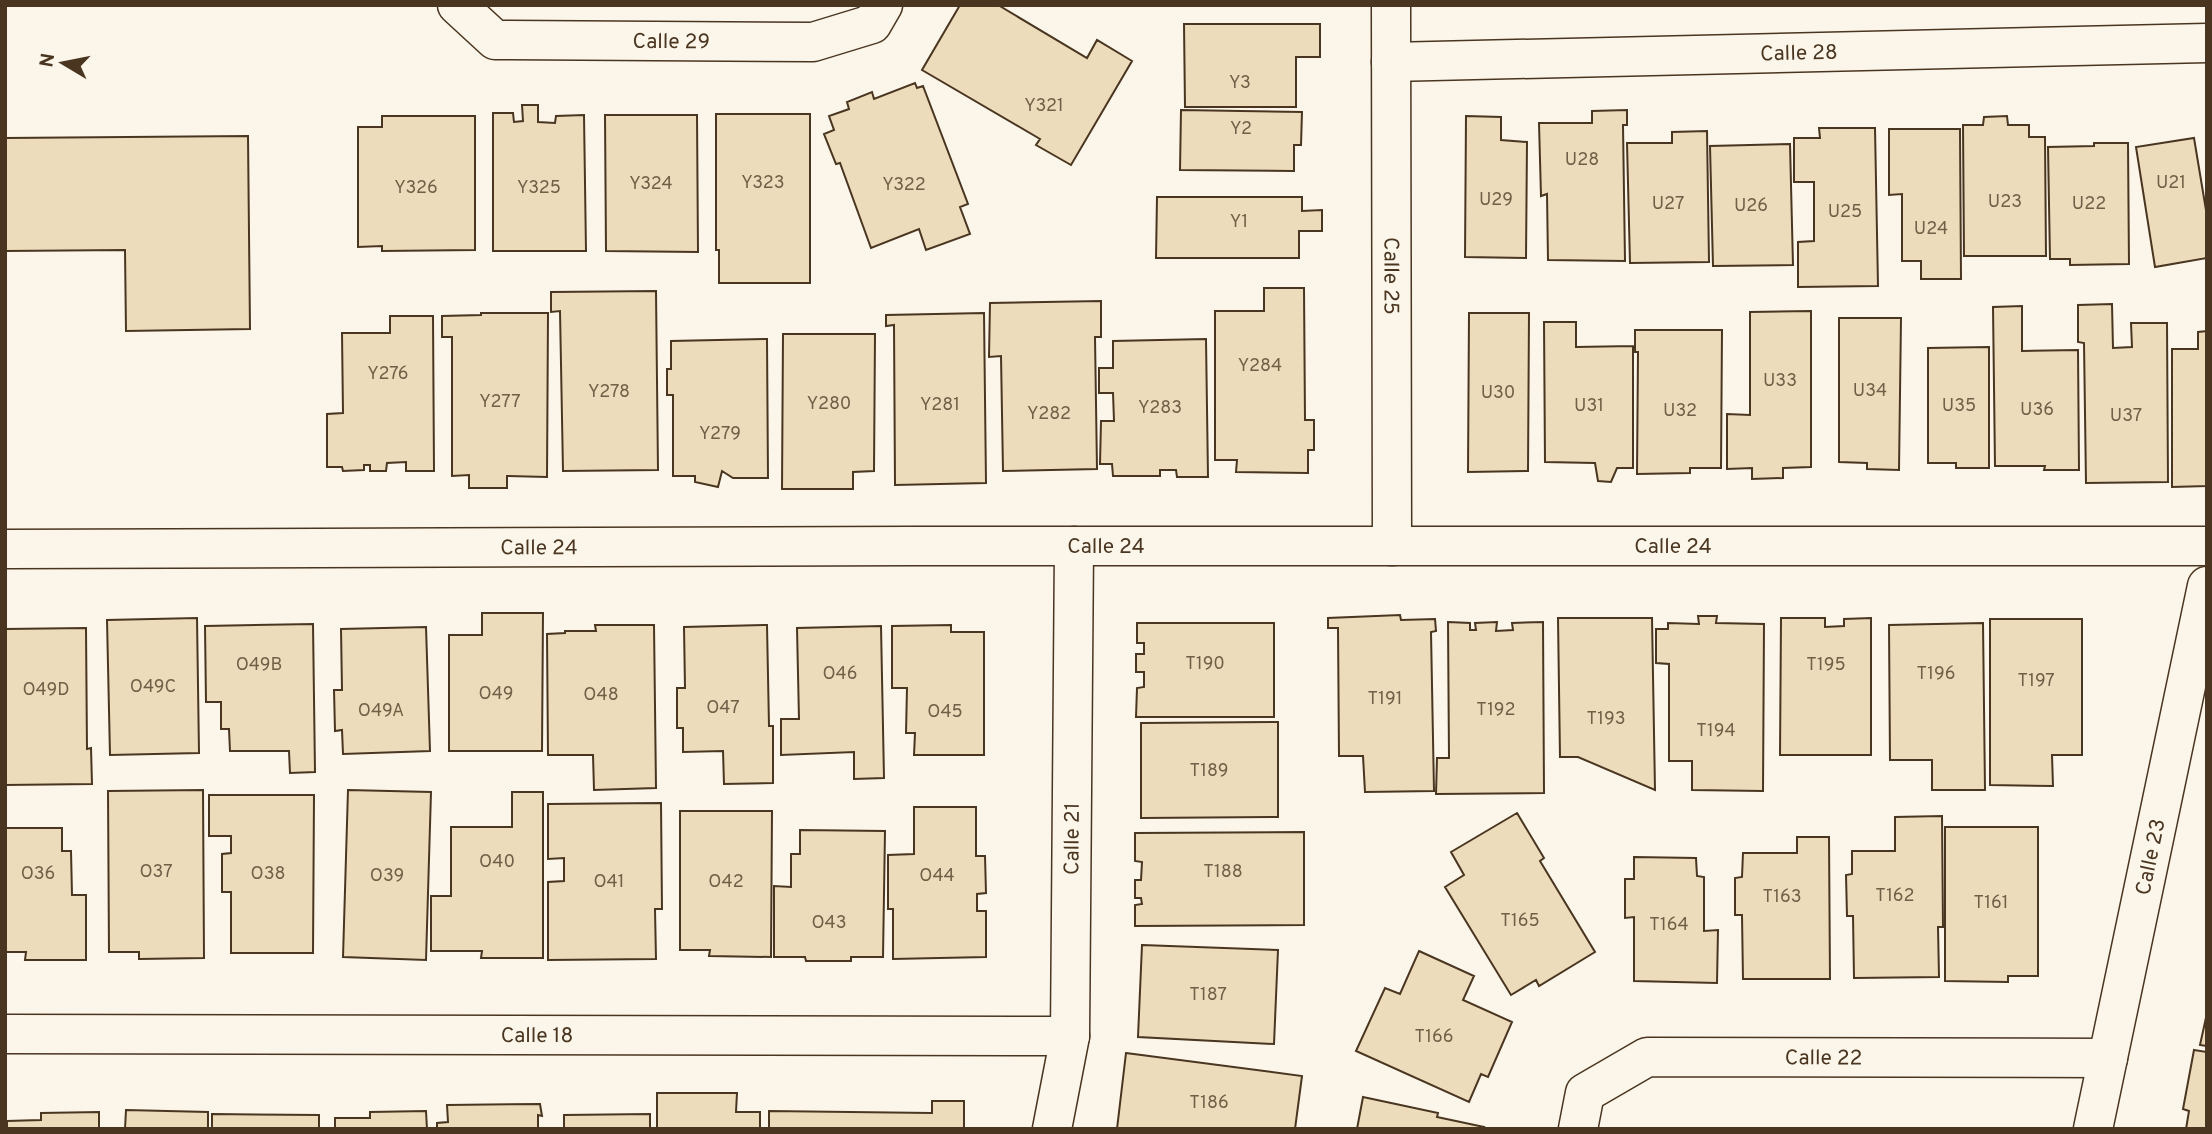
<svg xmlns="http://www.w3.org/2000/svg" width="2212" height="1134" font-family="Overpass,sans-serif">
  <rect width="100%" height="100%" fill="#fbf6e9"/>
  <path fill="#ecdcbc" stroke="#4a3520" stroke-width="2" d="M960,5H998L1087,58L1097,40L1132,61L1071,165L1036,145L1040,139L922,70Z
    M1184,24H1320V57H1296V107H1185Z
    M915,83L917,88L923,86L968,204L960,207L970,234L926,250L919,229L871,248L840,163L836,164L824,134L834,130L829,116L849,109L847,102L872,92L874,99Z
    M522,105H538V122L555,123L556,116L584,115L586,251H493V113H513L514,122L523,121Z
    M1181,110L1302,112L1301,145H1294V171L1180,170Z
    M1627,110V125H1623L1625,261L1548,260L1547,194L1541,196L1539,123H1592V111Z
    M716,114H810V283H719V250H716Z
    M605,115H697L698,252L606,251Z
    M382,116H475V250L382,251V246L358,247V127H382Z
    M1466,116L1501,117V140L1527,142L1526,258L1465,257Z
    M2007,116L2008,125H2029V137H2045L2046,256H1964L1963,125H1983L1984,117Z
    M1819,128H1875L1878,286L1798,287V242L1814,241V182H1794V138H1820Z
    M1889,129H1960L1961,279H1921V261H1902V194L1889,195Z
    M1707,131L1709,262L1630,263L1627,143H1672V132Z
    M248,136L250,329L126,331L125,250L5,251V138Z
    M2194,138L2207,216V258L2155,267L2136,147Z
    M2094,143H2128L2129,264L2070,265V259H2050L2048,147L2094,146Z
    M1790,144L1793,265L1713,266L1710,146Z
    M1157,197H1302V211L1322,210V231H1299V258H1156Z
    M1264,288H1304L1305,420H1314V450H1308V473L1236,472L1237,460H1215V311H1264Z
    M656,291L658,470L563,471L560,311L551,312V292Z
    M1101,301V337H1095L1097,469L1003,471L1001,356L989,357L990,303Z
    M2112,304L2113,348L2132,347L2131,323H2167L2168,482L2086,483L2084,343L2078,342V305Z
    M2022,306V351L2078,350L2079,470H2044L2045,466H1995L1993,307Z
    M1811,311V467L1783,468V478L1752,479V468L1727,469V414L1750,415V312Z
    M481,313H548L547,477L507,476V488H469V475L452,476V337H442V316L481,315Z
    M984,313L986,483L895,485L894,325L886,326V315Z
    M1469,313H1529L1528,471L1468,472Z
    M390,316H433L434,471H406V462L387,463L386,471H370V465H364V470L343,471L342,467H327V414L343,413L342,333H390Z
    M1839,318H1901L1899,470L1867,469V463L1839,462Z
    M1544,322H1576V347L1633,346V468H1617L1611,482L1598,481L1595,463L1545,462Z
    M1635,330H1722L1721,468H1690V473L1637,474L1638,352H1635Z
    M2207,331V486L2172,487V349H2198V332Z
    M783,334H875L874,471L853,472V489H782Z
    M767,339L768,478H733L722,471L718,487L695,482V476H673V395H667V369H671V341Z
    M1206,339L1208,477H1177L1176,470H1160V476H1113L1112,464H1100L1101,421H1114L1113,393H1099V368H1113V341Z
    M1989,347V468H1956V463H1928V348Z
    M482,613H543L542,751H449V635H482Z
    M1400,615L1401,620L1435,619L1436,631L1431,632L1434,791L1365,792L1363,756H1339L1338,628H1328V618Z
    M1698,616H1717L1716,623L1764,624L1763,791L1692,790V761H1669V664L1656,663V629H1668V623L1699,624Z
    M197,618L199,753L110,755L107,620Z
    M1558,618H1652L1655,790L1578,757H1560Z
    M1781,618H1825V627L1844,626V619L1871,618V755H1780Z
    M1990,619H2082V755H2052L2053,786L1990,785Z
    M1448,622L1470,623V630H1476L1475,623L1497,622L1496,631L1513,630L1512,623L1543,622L1544,793L1436,794L1437,758H1449Z
    M1137,623H1274V717H1136L1137,688L1144,687V672H1136V654H1144V643H1137Z
    M1983,623L1985,790H1932V760H1890L1889,625Z
    M313,624L315,772L290,773L289,751H230L229,729H221V702H206L205,626Z
    M595,625H654L656,788L594,790L593,755H548L547,634L565,633V631H596Z
    M767,625L769,726H773V783L724,784L723,751L683,752V728H677V688H685L684,627Z
    M951,625V632H984V755H914L915,733H906L907,688H892V626Z
    M881,626L884,778L854,779V752L781,755V719H799L797,628Z
    M426,627L430,751L343,754L342,730L335,731L334,690H342L341,629Z
    M86,628L87,749L91,748L92,784L5,785V629Z
    M1278,722V817L1141,818V723Z
    M203,790L204,958L139,959V952H109L108,791Z
    M348,790L431,792L426,960L343,957Z
    M512,792H543V958H481L482,951H431V896H451V827H512Z
    M209,795H314L313,953H231V892H222V854L231,853V836H209Z
    M661,803L662,909H655L656,959L548,960V882L564,881V858L548,859V804Z
    M914,807H976V856H985L986,893L977,894V911H986V957L893,959V909H888V855L914,854Z
    M680,811H772L771,957L709,956L710,950H680Z
    M1517,813L1544,858L1540,861L1595,952L1539,986L1536,980L1511,995L1445,887L1464,875L1451,852Z
    M1942,816L1943,927H1938L1939,977L1854,978L1853,916H1847L1846,875L1852,874V851H1895V817Z
    M1945,827H2038V976H2008V982L1945,981Z
    M5,828H62V851H71L72,895H86V960H25L26,952H5Z
    M800,830L885,831L883,957H851V961H806L805,957H774V886L791,887V854H800Z
    M1304,832V925L1135,926V905L1142,904L1141,898H1135V880H1141L1142,862L1135,861V833Z
    M1797,837H1829L1830,979H1743L1742,915H1735V878L1742,877L1743,853H1797Z
    M1634,857L1696,858L1697,876L1704,877V931L1718,930L1717,983L1634,981V917L1625,918V879H1634Z
    M1142,945L1278,950L1274,1044L1138,1037Z
    M1419,951L1474,976L1463,1000L1512,1022L1488,1077L1481,1074L1469,1102L1356,1051L1385,988L1400,994Z
    M2207,1013V1046L2200,1045Z
    M2194,1050L2207,1052V1129H2186L2189,1111L2183,1109Z
    M1126,1053L1302,1076L1295,1129H1117Z
    M657,1093H737L736,1112H760V1129H657Z
    M1363,1097L1438,1113L1437,1117L1484,1127L1483,1129H1357Z
    M932,1101H964V1129H769V1111L932,1113Z
    M540,1104L542,1116L538,1115V1129H437V1123L448,1122L447,1105Z
    M126,1110L208,1112V1129H125Z
    M426,1111L427,1129H335V1118H370V1112Z
    M99,1112V1129H7V1121L41,1120V1113Z
    M212,1114L319,1115V1129H212Z
    M650,1114V1129H564V1115Z"/>
  <g fill="none" stroke-linecap="round" stroke-linejoin="round">
    <g stroke="#4a3520" stroke-width="41">
      <g id="minor">
        <path id="s1" d="M457,5L495,40L813,42L872,24L883,5"/>
        <path id="s2" d="M1391,5L1392,546"/>
        <path id="s3" d="M1391,62L2207,43"/>
        <path id="s4" d="M5,549L912,546H2207"/>
        <path id="s5" d="M5,1034L1070,1036"/>
        <path id="s6" d="M1052,1129L1070,1036L1074,546"/>
        <path id="s7" d="M1578,1129L1585,1093L1647,1057L2108,1058"/>
        <path id="s8" d="M2093,1129L2207,586"/>
      </g>
    </g>
    <use href="#minor" stroke="#fbf6e9" stroke-width="38"/>
  </g>
  <g text-anchor="middle" stroke-width="5" stroke-linejoin="round" paint-order="stroke">
    <g font-size="18" fill="#725f47">
      <text x="1240" y="88">Y3</text>
      <text x="1044" y="111">Y321</text>
      <text x="1241" y="134">Y2</text>
      <text x="1582" y="165">U28</text>
      <text x="763" y="188">Y323</text>
      <text x="2171" y="188">U21</text>
      <text x="651" y="189">Y324</text>
      <text x="904" y="190">Y322</text>
      <text x="416" y="193">Y326</text>
      <text x="539" y="193">Y325</text>
      <text x="1496" y="205">U29</text>
      <text x="2005" y="207">U23</text>
      <text x="1668" y="209">U27</text>
      <text x="2089" y="209">U22</text>
      <text x="1751" y="211">U26</text>
      <text x="1845" y="217">U25</text>
      <text x="1239" y="227">Y1</text>
      <text x="1931" y="234">U24</text>
      <text x="1260" y="371">Y284</text>
      <text x="388" y="379">Y276</text>
      <text x="1780" y="386">U33</text>
      <text x="1870" y="396">U34</text>
      <text x="609" y="397">Y278</text>
      <text x="1498" y="398">U30</text>
      <text x="500" y="407">Y277</text>
      <text x="829" y="409">Y280</text>
      <text x="940" y="410">Y281</text>
      <text x="1589" y="411">U31</text>
      <text x="1959" y="411">U35</text>
      <text x="1160" y="413">Y283</text>
      <text x="2037" y="415">U36</text>
      <text x="1680" y="416">U32</text>
      <text x="1049" y="419">Y282</text>
      <text x="2126" y="421">U37</text>
      <text x="720" y="439">Y279</text>
      <text x="1205" y="669">T190</text>
      <text x="259" y="670">O49B</text>
      <text x="1826" y="670">T195</text>
      <text x="840" y="679">O46</text>
      <text x="1936" y="679">T196</text>
      <text x="2036" y="686">T197</text>
      <text x="153" y="692">O49C</text>
      <text x="46" y="695">O49D</text>
      <text x="496" y="699">O49</text>
      <text x="601" y="700">O48</text>
      <text x="1385" y="704">T191</text>
      <text x="723" y="713">O47</text>
      <text x="1496" y="715">T192</text>
      <text x="381" y="716">O49A</text>
      <text x="945" y="717">O45</text>
      <text x="1606" y="724">T193</text>
      <text x="1716" y="736">T194</text>
      <text x="1209" y="776">T189</text>
      <text x="497" y="867">O40</text>
      <text x="156" y="877">O37</text>
      <text x="1223" y="877">T188</text>
      <text x="38" y="879">O36</text>
      <text x="268" y="879">O38</text>
      <text x="387" y="881">O39</text>
      <text x="937" y="881">O44</text>
      <text x="609" y="887">O41</text>
      <text x="726" y="887">O42</text>
      <text x="1895" y="901">T162</text>
      <text x="1782" y="902">T163</text>
      <text x="1991" y="908">T161</text>
      <text x="1520" y="926">T165</text>
      <text x="829" y="928">O43</text>
      <text x="1669" y="930">T164</text>
      <text x="1208" y="1000">T187</text>
      <text x="1434" y="1042">T166</text>
      <text x="1209" y="1108">T186</text>
    </g>
    <g font-size="21" fill="#4a3520" stroke="#fbf6e9">
      <text dy="7" stroke="none"><textPath href="#s1" startOffset="228">Calle 29</textPath></text>
      <text dy="7" stroke="none"><textPath href="#s3" startOffset="408">Calle 28</textPath></text>
      <text dy="7" stroke="none"><textPath href="#s2" startOffset="271">Calle 25</textPath></text>
      <text dy="7" stroke="none"><textPath href="#s4" startOffset="1101">Calle 24</textPath></text>
      <text dy="7" stroke="none"><textPath href="#s4" startOffset="1668">Calle 24</textPath></text>
      <text dy="7" stroke="none"><textPath href="#s4" startOffset="534">Calle 24</textPath></text>
      <text dy="7" stroke="none"><textPath href="#s6" startOffset="292">Calle 21</textPath></text>
      <text dy="7" stroke="none"><textPath href="#s8" startOffset="278">Calle 23</textPath></text>
      <text dy="7" stroke="none"><textPath href="#s5" startOffset="532">Calle 18</textPath></text>
      <text dy="7" stroke="none"><textPath href="#s7" startOffset="285">Calle 22</textPath></text>
    </g>
  </g>
  <rect width="2212" height="1134" fill="none" stroke="#4a3520" stroke-width="14"/>
  <g transform="translate(63 63) rotate(280)" stroke="#fbf6e9" stroke-width="5" paint-order="stroke">
  <path d="M0-5L12 26L0 18L-12 26Z" fill="#4a3520"/>
  <text y="-10" font-size="19" font-weight="bold" text-anchor="middle" fill="#4a3520">N</text>
  </g>
</svg>
